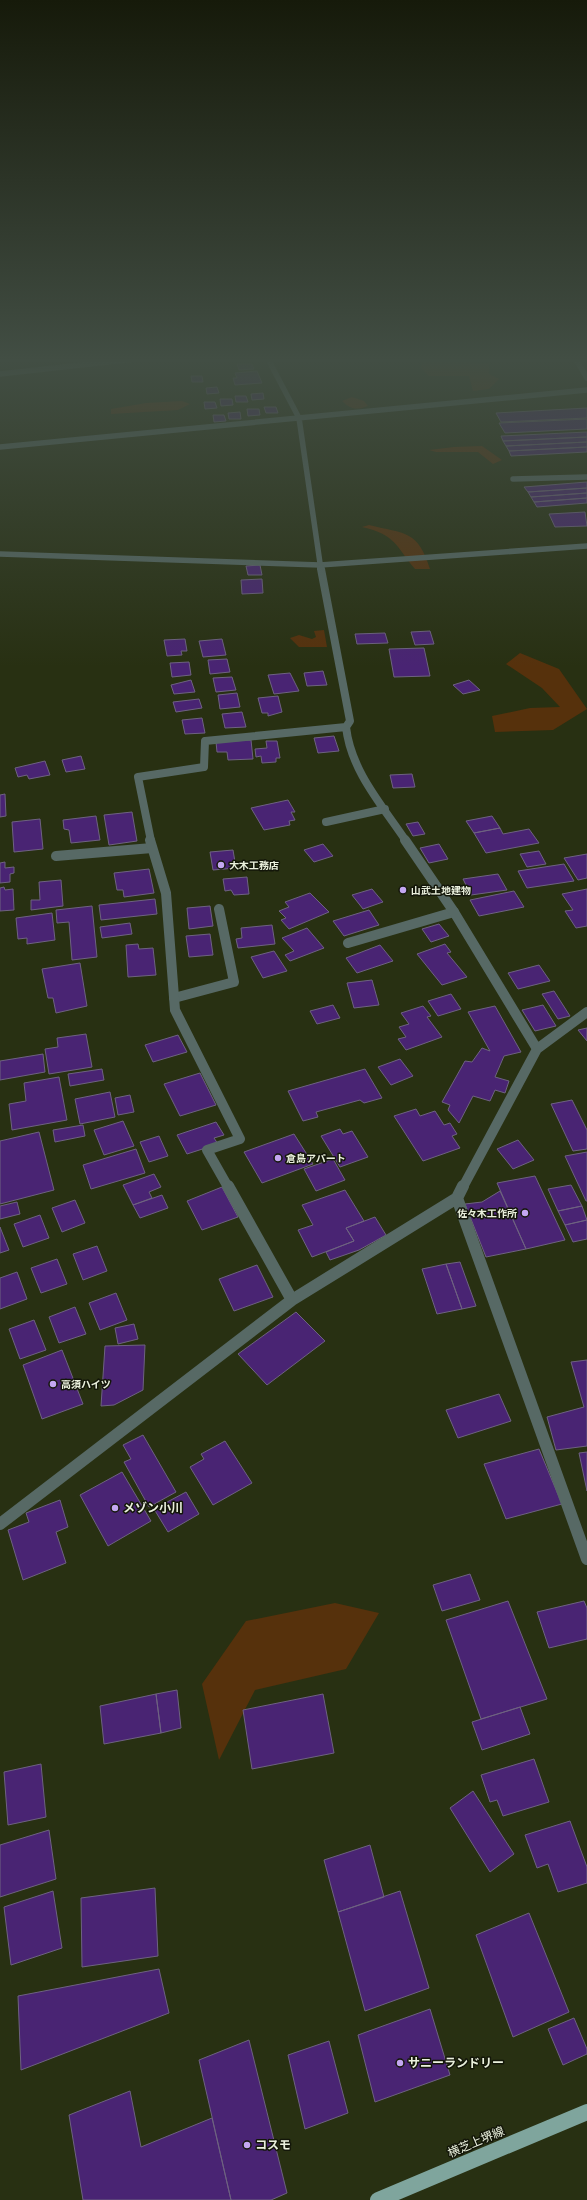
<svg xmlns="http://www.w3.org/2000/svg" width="587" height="2200" font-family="'Source Sans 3','Noto Sans JP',sans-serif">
  <rect width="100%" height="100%" fill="#283012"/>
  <path fill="#56310c" d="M430,359H451V360L489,364V374L499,379L489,389L473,391L469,376H429L421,368L422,361Z
    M352,397L364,401L368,406C357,410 351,410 342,401Z
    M182,401L190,404L178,410L111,414V409L146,403Z
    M482,446L502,460L493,464L478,452H436L429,450L454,447Z
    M369,525C405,534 418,530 430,569H415C395,545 396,535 362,527Z
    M324,630L327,647H299L290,638L299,635L312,639L316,637L314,631Z
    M520,653L559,669L587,709L553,730L495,732L492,716L530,708L560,707L542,688L506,664Z
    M335,1603L379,1613L346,1669L255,1690L219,1760L202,1684L246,1621Z"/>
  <path fill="#492473" stroke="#6e6281" d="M237,364H252L254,369L239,370Z
    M257,371L262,383L235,385L233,378H237L235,373Z
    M191,376H202L203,382H192Z
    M217,387L219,393L207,394L206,388Z
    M263,393L264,399L252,400L251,394Z
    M235,396H246L248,402H236Z
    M220,399H232L233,405L221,406Z
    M204,402H215L217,408L205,409Z
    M264,407H276L278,413H266Z
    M587,408V418L501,422L496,413Z
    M247,409H259L260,415L248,416Z
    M240,412L241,419H229L228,413Z
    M213,415H224L226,421L214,422Z
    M587,419V429L505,433L499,423Z
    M587,432V437L503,441L501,436Z
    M587,437V442L506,446L503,441Z
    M587,442V447L509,451L506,446Z
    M587,447V452L511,456L509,451Z
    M587,482V488L528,492L524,487Z
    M587,488V493L531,497L528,492Z
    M587,493V498L534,502L531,497Z
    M587,498V503L537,507L534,502Z
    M585,512L587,526L555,527L549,514Z
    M260,565L262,575H248L246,566Z
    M262,579L263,593L242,594L241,580Z
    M430,631L434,644L415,645L411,632Z
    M385,633L388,643L357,644L355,634Z
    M185,639L187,651H181L182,655L167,656L164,640Z
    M222,639L226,655L203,657L199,641Z
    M424,648L430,676L394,677L389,649Z
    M227,659L230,672L210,674L208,660Z
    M189,662L191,675L172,677L170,663Z
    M323,671L327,685L307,686L304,673Z
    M290,673L299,691L274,694L268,675Z
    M232,677L236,690L216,692L213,678Z
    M191,680L195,692L174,694L171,685Z
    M469,680L480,690L463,694L453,685Z
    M237,693L240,707L220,709L218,695Z
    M278,696L282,712L268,716V713H262L258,698Z
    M199,699L202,708L176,712L173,702Z
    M242,712L246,727L225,728L222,714Z
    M202,718L205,733L185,734L182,720Z
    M334,736L339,751L318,753L314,738Z
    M251,740L253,759L228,760L227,752H217L216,742Z
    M266,741H277L280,758H276V762L262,763L261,756L256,757L255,749L267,748Z
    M81,756L85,769L66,772L62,760Z
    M45,761L50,775L29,779L27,775L18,777L15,768Z
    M412,774L415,787L393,788L390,775Z
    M5,794L6,816L0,817V795Z
    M288,800L295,812H291L295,820L289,821L290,825L264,830L251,808Z
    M132,812L137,841L109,845L104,815Z
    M96,816L100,840L71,843L69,830L64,829L63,820Z
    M492,816L500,828L474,833L466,821Z
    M40,819L43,849L14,852L12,822Z
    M418,822L425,834L413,836L406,824Z
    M500,828L503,834L529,829L539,843L486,853L474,833Z
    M323,844L333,856L314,862L304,850Z
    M439,844L448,859L429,863L420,848Z
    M233,850L236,868L213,870L210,852Z
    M539,851L546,864L527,867L520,854Z
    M587,854V878L578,880L564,858Z
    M5,862V868L14,867V873L10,874V882L0,883V863Z
    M564,864L574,881L527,888L518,871Z
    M149,869L154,893L124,897L123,890H117L114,873Z
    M498,874L507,890L471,895L463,879Z
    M247,877L249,894L234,895L231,890L225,891L223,879Z
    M61,880L63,906L31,910V900H40L39,882Z
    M4,887L5,890L13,889L14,910L0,911V888Z
    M372,889L383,902L363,909L352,895Z
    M587,889V926L576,928L565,911L573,910L562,894Z
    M514,891L524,907L479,916L470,900Z
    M310,893L329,912L289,929L281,920L286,918L279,911L289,907L285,902Z
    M155,899L157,914L101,920L99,905Z
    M92,906L97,957L72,960L69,922L57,923L56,910Z
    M210,906L213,926L189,929L187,908Z
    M369,910L379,925L344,936L333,921Z
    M52,913L55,940L27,944V938L18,939L16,918Z
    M130,923L132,934L102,938L100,927Z
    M439,924L449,936L431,942L422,929Z
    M272,925L275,944L238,948L236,939L242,938L241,928Z
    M307,928L324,948L290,961L285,955L294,951L282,938Z
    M210,934L213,955L189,957L186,936Z
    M138,944L139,949L153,948L156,975L128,977L126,945Z
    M445,944L451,952L447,953L467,977L442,985L417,954Z
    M380,945L393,961L357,973L346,958Z
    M274,951L287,971L263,978L251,957Z
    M80,963L87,1006L56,1013L53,998H48L42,969Z
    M539,965L550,981L518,989L508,973Z
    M372,980L379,1005L354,1008L347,983Z
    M554,991L570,1016L558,1019L542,994Z
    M451,994L461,1009L438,1016L428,1001Z
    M333,1005L340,1018L317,1024L310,1011Z
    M543,1005L556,1026L535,1031L522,1010Z
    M423,1006L431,1016L427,1017L442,1037L406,1050L398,1039L406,1037L399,1027L409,1024L401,1013Z
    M495,1006L521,1052L504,1056L495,1077L509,1081L505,1093L495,1090L490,1101L473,1096L459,1123L448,1110L450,1105L442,1102L465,1061L472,1062L482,1048L490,1051L468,1012Z
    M587,1028V1041L578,1030Z
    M86,1034L92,1067L49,1074L45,1049L58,1047L57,1038Z
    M178,1035L187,1052L153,1062L145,1045Z
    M43,1054L45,1072L0,1080V1061Z
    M400,1059L413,1076L391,1085L378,1067Z
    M102,1069L104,1080L70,1086L68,1074Z
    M365,1069L382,1098L364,1103L360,1100L316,1112L318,1117L303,1121L288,1091Z
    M200,1073L216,1105L180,1116L164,1084Z
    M59,1077L67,1120L12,1130L9,1104L26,1101L24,1083Z
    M110,1092L115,1117L80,1124L75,1099Z
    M130,1095L134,1112L118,1115L115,1098Z
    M572,1100L587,1130V1149L573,1151L551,1104Z
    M416,1109L420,1116L435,1111L444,1125L450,1123L457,1134L452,1136L460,1148L423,1161L394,1116Z
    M123,1121L134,1146L104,1155L94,1130Z
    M216,1122L224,1135L214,1138L218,1144L187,1154L177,1135Z
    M83,1125L85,1136L55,1142L53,1130Z
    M340,1129L343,1134L352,1131L368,1157L340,1167L321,1136Z
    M39,1132L54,1190L0,1204V1141Z
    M294,1134L313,1164L262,1183L244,1152Z
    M159,1136L168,1156L149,1162L140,1142Z
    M518,1140L534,1160L513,1169L497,1149Z
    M136,1149L145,1173L91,1189L83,1165Z
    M587,1152V1201H586L565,1156Z
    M333,1159L345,1180L316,1191L304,1169Z
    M154,1174L161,1187L149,1192L152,1198L133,1205L123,1185Z
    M535,1176L565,1240L526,1249L497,1183Z
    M571,1185L582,1206L558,1211L548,1189Z
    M222,1187L238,1217L202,1230L187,1201Z
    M345,1190L364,1221L346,1228L354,1241L312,1257L298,1230L313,1225L302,1205Z
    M500,1191L526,1249L486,1257L465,1204L482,1202Z
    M162,1195L168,1208L140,1218L133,1205Z
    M75,1200L85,1223L62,1232L52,1208Z
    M17,1202L20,1214L0,1219V1206Z
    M582,1206L587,1220L565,1225L558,1211Z
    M40,1215L49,1238L23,1247L14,1224Z
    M375,1217L386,1235L359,1250L330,1260L326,1252L354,1241L346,1228Z
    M587,1220V1239L573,1242L565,1225Z
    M0,1227L9,1250L0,1253Z
    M97,1246L107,1271L83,1280L73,1254Z
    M57,1259L67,1284L41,1293L31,1268Z
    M460,1262L476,1306L462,1309L446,1264Z
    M446,1264L462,1309L437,1314L422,1269Z
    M257,1265L273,1297L234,1311L219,1279Z
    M17,1272L27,1299L0,1309V1278Z
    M116,1293L127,1320L100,1330L89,1303Z
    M75,1307L86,1334L59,1343L49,1317Z
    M296,1312L325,1341L267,1385L238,1354Z
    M34,1320L46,1350L20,1359L9,1329Z
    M134,1324L138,1339L118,1344L115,1328Z
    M145,1345L143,1390L114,1405L101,1406L105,1346Z
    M62,1350L83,1404L42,1419L23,1365Z
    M587,1360V1446L556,1450L547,1417L584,1407L571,1362Z
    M499,1394L511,1421L458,1438L446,1410Z
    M143,1435L176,1492L149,1507L124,1462L131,1459L123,1445Z
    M225,1441L252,1483L213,1505L190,1467L204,1459L201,1454Z
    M539,1449L562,1504L506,1519L484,1464Z
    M587,1452V1491L579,1453Z
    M122,1472L151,1521L108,1546L80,1495Z
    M186,1492L199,1514L168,1532L154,1509Z
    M60,1500L68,1527L56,1532L66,1563L23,1580L8,1530L29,1522L26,1513Z
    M470,1574L480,1600L442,1611L433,1585Z
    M508,1601L547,1699L481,1719L446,1620Z
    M584,1601L587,1608V1639L549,1648L537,1612Z
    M177,1690L181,1728L161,1733L156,1694Z
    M156,1694L161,1733L104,1744L100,1706Z
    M323,1694L334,1753L252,1769L243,1710Z
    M520,1707L530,1734L482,1750L472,1722Z
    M534,1759L549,1802L503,1816L497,1800L490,1802L481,1775Z
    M41,1764L46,1817L8,1825L4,1772Z
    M473,1791L514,1854L490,1872L450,1808Z
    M570,1821L587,1867V1883L558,1892L548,1864L537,1868L525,1835Z
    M49,1830L56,1879L0,1897V1845Z
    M370,1845L384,1897L338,1912L324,1860Z
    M155,1888L158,1956L82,1967L81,1898Z
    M53,1891L62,1948L11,1965L4,1907Z
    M400,1891L429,1988L365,2011L338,1912Z
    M529,1913L569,2012L513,2037L476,1935Z
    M159,1969L169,2013L21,2070L18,1996Z
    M430,2009L450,2075L375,2102L358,2035Z
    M574,2018L587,2049V2054L563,2065L548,2029Z
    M249,2040L287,2193L271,2200H231L199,2060Z
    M329,2041L348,2113L305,2129L288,2055Z
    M130,2091L141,2147L212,2118L231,2200H83L69,2115Z"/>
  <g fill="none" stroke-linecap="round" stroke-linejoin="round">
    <path stroke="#576965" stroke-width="5.5" d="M513,479L587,477
      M0,554L320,565"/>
    <path stroke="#576965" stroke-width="8" d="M326,822L385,809"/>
    <path stroke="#576965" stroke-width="10" d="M56,856L152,848
      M348,943L454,912
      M174,998L234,982L219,909"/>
    <path stroke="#576965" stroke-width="5.5" d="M268,359L299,418L321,570
      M576,359L587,378
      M0,374L135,359
      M0,447L587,390
      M320,565L587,546"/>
    <path stroke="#576965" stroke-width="8" d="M321,569L350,721L346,727C351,771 382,805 406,841
      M151,841L138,777L204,767L205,741L346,727"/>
    <path stroke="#576965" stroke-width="10" d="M150,840L166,893L175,1010L240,1139L207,1150L228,1187
      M405,840L454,912L537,1049
      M463,1187L537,1049L587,1012"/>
    <path stroke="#576965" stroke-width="12" d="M228,1186L292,1300
      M457,1198L587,1559
      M0,1524L292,1300L457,1198L463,1186"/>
    <path stroke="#7fa59d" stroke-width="16" d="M378,2200L587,2112"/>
  </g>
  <linearGradient id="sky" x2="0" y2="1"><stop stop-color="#161a0a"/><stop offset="0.54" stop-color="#424e44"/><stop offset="1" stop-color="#424e44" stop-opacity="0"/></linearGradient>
  <rect width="587" height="667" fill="url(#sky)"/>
  <g fill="#c4a7f1" stroke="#131609" stroke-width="1.5">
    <circle cx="221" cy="865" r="4"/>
    <circle cx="403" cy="890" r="4"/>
    <circle cx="278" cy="1158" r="4"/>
    <circle cx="525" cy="1213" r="4"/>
    <circle cx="53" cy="1384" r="4"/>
    <circle cx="115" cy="1508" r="4"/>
    <circle cx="400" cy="2063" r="4"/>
    <circle cx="247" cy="2145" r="4"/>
  </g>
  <g text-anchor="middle" stroke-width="3" stroke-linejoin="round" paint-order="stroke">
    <g font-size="10" font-weight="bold" fill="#eaf0dd" stroke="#131609" text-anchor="start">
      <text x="229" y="869">大木工務店</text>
      <text x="411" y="894">山武土地建物</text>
      <text x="286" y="1162">倉島アパート</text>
      <text x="517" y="1217" text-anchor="end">佐々木工作所</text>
      <text x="61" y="1388">高須ハイツ</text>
    </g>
    <g font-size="12" font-weight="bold" fill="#eaf0dd" stroke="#131609" text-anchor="start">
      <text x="123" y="1512">メゾン小川</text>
      <text x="408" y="2067">サニーランドリー</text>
      <text x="255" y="2149">コスモ</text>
    </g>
    <g font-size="12" fill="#eaf0dd" stroke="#131609">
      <text transform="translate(476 2142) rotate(-23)" y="4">横芝上堺線</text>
    </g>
  </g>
</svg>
